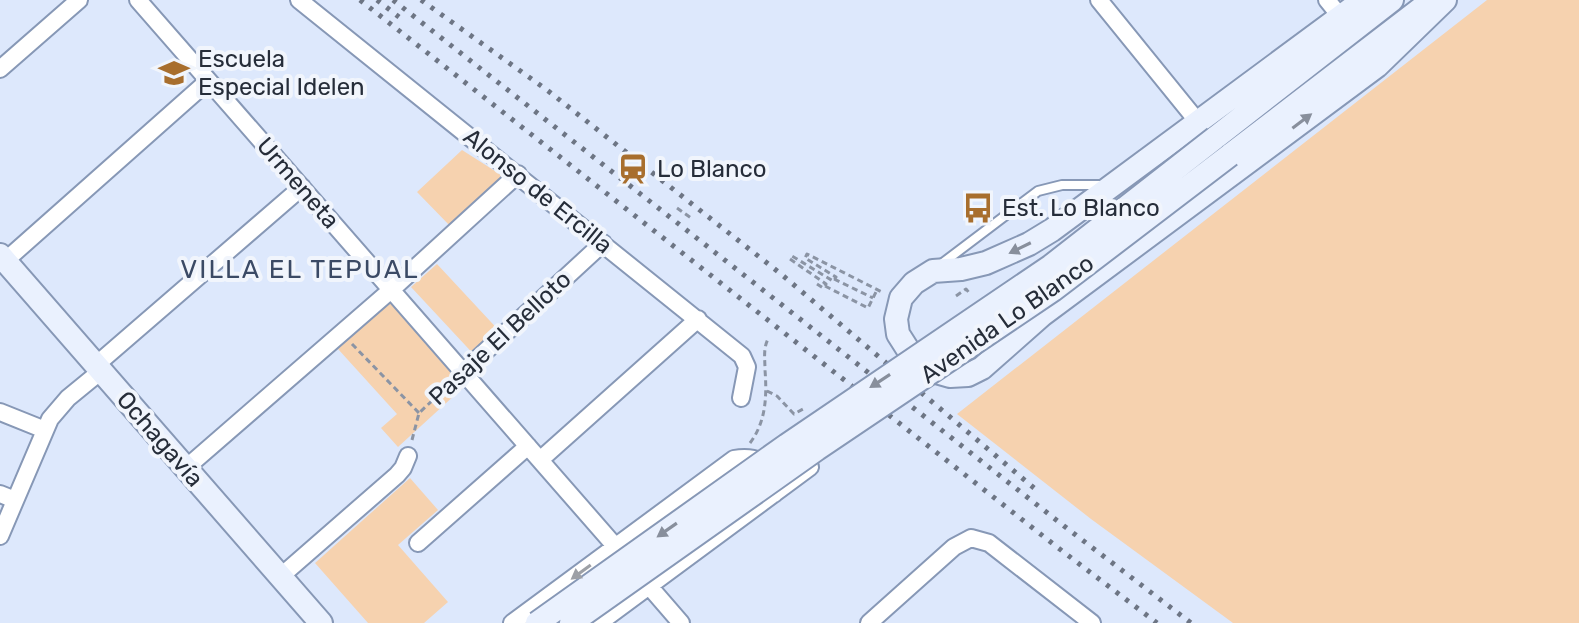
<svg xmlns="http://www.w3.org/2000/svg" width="1579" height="623" font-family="Rubik,sans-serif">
  <rect width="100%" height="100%" fill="#dde8fc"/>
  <path fill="#f6d2af" d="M1487,0H1579V623H1233L1091,519L957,414Z
    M462,150L506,178L453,229L417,192Z
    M437,264L504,336L479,360L411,287Z
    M392,299L468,383L398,447L381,428L397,414L338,349Z
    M410,478L438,510L398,545L448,602L424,623H368L315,563Z"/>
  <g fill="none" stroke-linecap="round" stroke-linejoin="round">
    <g stroke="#8798b6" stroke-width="12">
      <path id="lane" d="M940,265L1038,191L1062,185H1104"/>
    </g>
    <g stroke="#8798b6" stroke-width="20">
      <path id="street" d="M138,0L615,546
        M299,0L742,356L747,367L741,398
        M1099,0L1198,122
        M1327,0L1340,16
        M0,69L79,0
        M5,261L208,81
        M96,365L302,187
        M463,372L603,243
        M0,412L45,430
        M540,460L698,319
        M186,468L391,290L518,174
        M0,494L15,500
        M0,536L50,419L68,398L101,371
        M418,543L528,446
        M280,577L397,475L403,468L408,456
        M649,586L681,623
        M512,623L734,459C751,456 765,459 774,476V494
        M599,623L810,467
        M869,623L954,547L971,538L989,543L1092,623"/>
    </g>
    <g stroke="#8798b6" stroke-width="26">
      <path id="secondary" d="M1363,0L1052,230L1029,244L986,263L961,269L933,271L914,283L901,298L896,319L898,334L912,356L929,370L950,376L968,375L982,368L1042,315L1377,66L1445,0
        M1215,138L1392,0
        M1230,155L1423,7
        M0,255L321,623"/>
    </g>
    <path stroke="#8b94a4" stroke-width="3" stroke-dasharray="6 4" stroke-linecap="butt" d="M677,208L691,218
      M834,279L873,298
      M817,284L823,288L826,284L790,259L792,256L833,281L836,277L805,258L807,254L882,292
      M825,286L868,308L877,290
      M956,296L966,289L971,295
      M352,344L419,413
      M767,391L777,396L794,414L805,408
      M412,440L419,413L451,383
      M750,443C766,422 767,396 765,370C765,359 763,349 768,339"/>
    <use href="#lane" stroke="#fff" stroke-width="8"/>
    <use href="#street" stroke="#fff" stroke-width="16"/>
    <use href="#secondary" stroke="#eaf1fe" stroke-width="22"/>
    <path stroke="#6d7584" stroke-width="5" stroke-dasharray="4 8" stroke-linecap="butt" d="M360,0L1057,547L1157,623
      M377,0L399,17
      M393,0L1064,526L1191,623
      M421,0L547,90L781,274L1034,488"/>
    <g stroke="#8798b6" stroke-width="26" stroke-linecap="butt">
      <path id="secondary-bridge" d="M537,623L787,445L1051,266L1215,138
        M571,623L817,449L1053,290L1230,155"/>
    </g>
    <use href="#secondary-bridge" stroke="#eaf1fe" stroke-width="22"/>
  </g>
  <defs><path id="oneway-solid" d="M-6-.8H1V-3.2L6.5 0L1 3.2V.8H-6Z" transform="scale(2)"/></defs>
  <g fill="#888f9c">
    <use href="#oneway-solid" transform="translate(1302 121) rotate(-37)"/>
    <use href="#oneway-solid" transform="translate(1020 248) rotate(154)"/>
    <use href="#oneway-solid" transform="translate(880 381) rotate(147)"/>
    <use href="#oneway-solid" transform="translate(667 530) rotate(145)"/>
  </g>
  <use fill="#9da0a6" href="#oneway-solid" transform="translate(581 572) rotate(144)"/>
  <defs>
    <g id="school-bare" transform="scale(2.4)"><path d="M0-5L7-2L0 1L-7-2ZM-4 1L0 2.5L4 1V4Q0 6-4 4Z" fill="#a86e2d" stroke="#f1f5fc" stroke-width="2.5" paint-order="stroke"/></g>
    <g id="station-bare" transform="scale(2.4)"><path d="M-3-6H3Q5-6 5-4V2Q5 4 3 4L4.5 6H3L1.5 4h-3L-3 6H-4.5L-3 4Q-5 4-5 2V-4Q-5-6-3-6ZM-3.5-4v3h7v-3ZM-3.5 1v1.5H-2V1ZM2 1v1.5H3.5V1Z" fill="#a86e2d" stroke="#f1f5fc" stroke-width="2.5" paint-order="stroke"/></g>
    <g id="bus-bare" transform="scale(2.4)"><path d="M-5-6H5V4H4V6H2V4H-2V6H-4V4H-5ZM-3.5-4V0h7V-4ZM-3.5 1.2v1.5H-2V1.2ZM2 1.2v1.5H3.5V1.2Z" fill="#a86e2d" stroke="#f1f5fc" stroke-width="2.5" paint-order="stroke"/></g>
  </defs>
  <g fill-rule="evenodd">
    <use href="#school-bare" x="174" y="73"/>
    <use href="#station-bare" x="633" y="169"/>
    <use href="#bus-bare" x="978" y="208"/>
  </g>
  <g text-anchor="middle" stroke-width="8" stroke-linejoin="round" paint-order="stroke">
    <g font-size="24" fill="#262d39" stroke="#f1f5fc" text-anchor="start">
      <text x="198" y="67">Escuela<tspan x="198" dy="28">Especial Idelen</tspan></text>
      <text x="657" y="177">Lo Blanco</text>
      <text x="1002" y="216">Est. Lo Blanco</text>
    </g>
    <g font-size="24" fill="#262d39" stroke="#f1f5fc">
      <text transform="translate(298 183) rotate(49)" y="8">Urmeneta</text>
      <text transform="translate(538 191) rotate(39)" y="8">Alonso de Ercilla</text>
      <text transform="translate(1007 319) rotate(-35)" y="8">Avenida Lo Blanco</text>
      <text transform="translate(500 338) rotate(-43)" y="8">Pasaje El Belloto</text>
      <text transform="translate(160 439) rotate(49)" y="8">Ochagavía</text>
    </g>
    <g font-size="26" letter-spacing="2" fill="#3b4a65" stroke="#f1f5fc">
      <text x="300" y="278">VILLA EL TEPUAL</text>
    </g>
  </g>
</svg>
